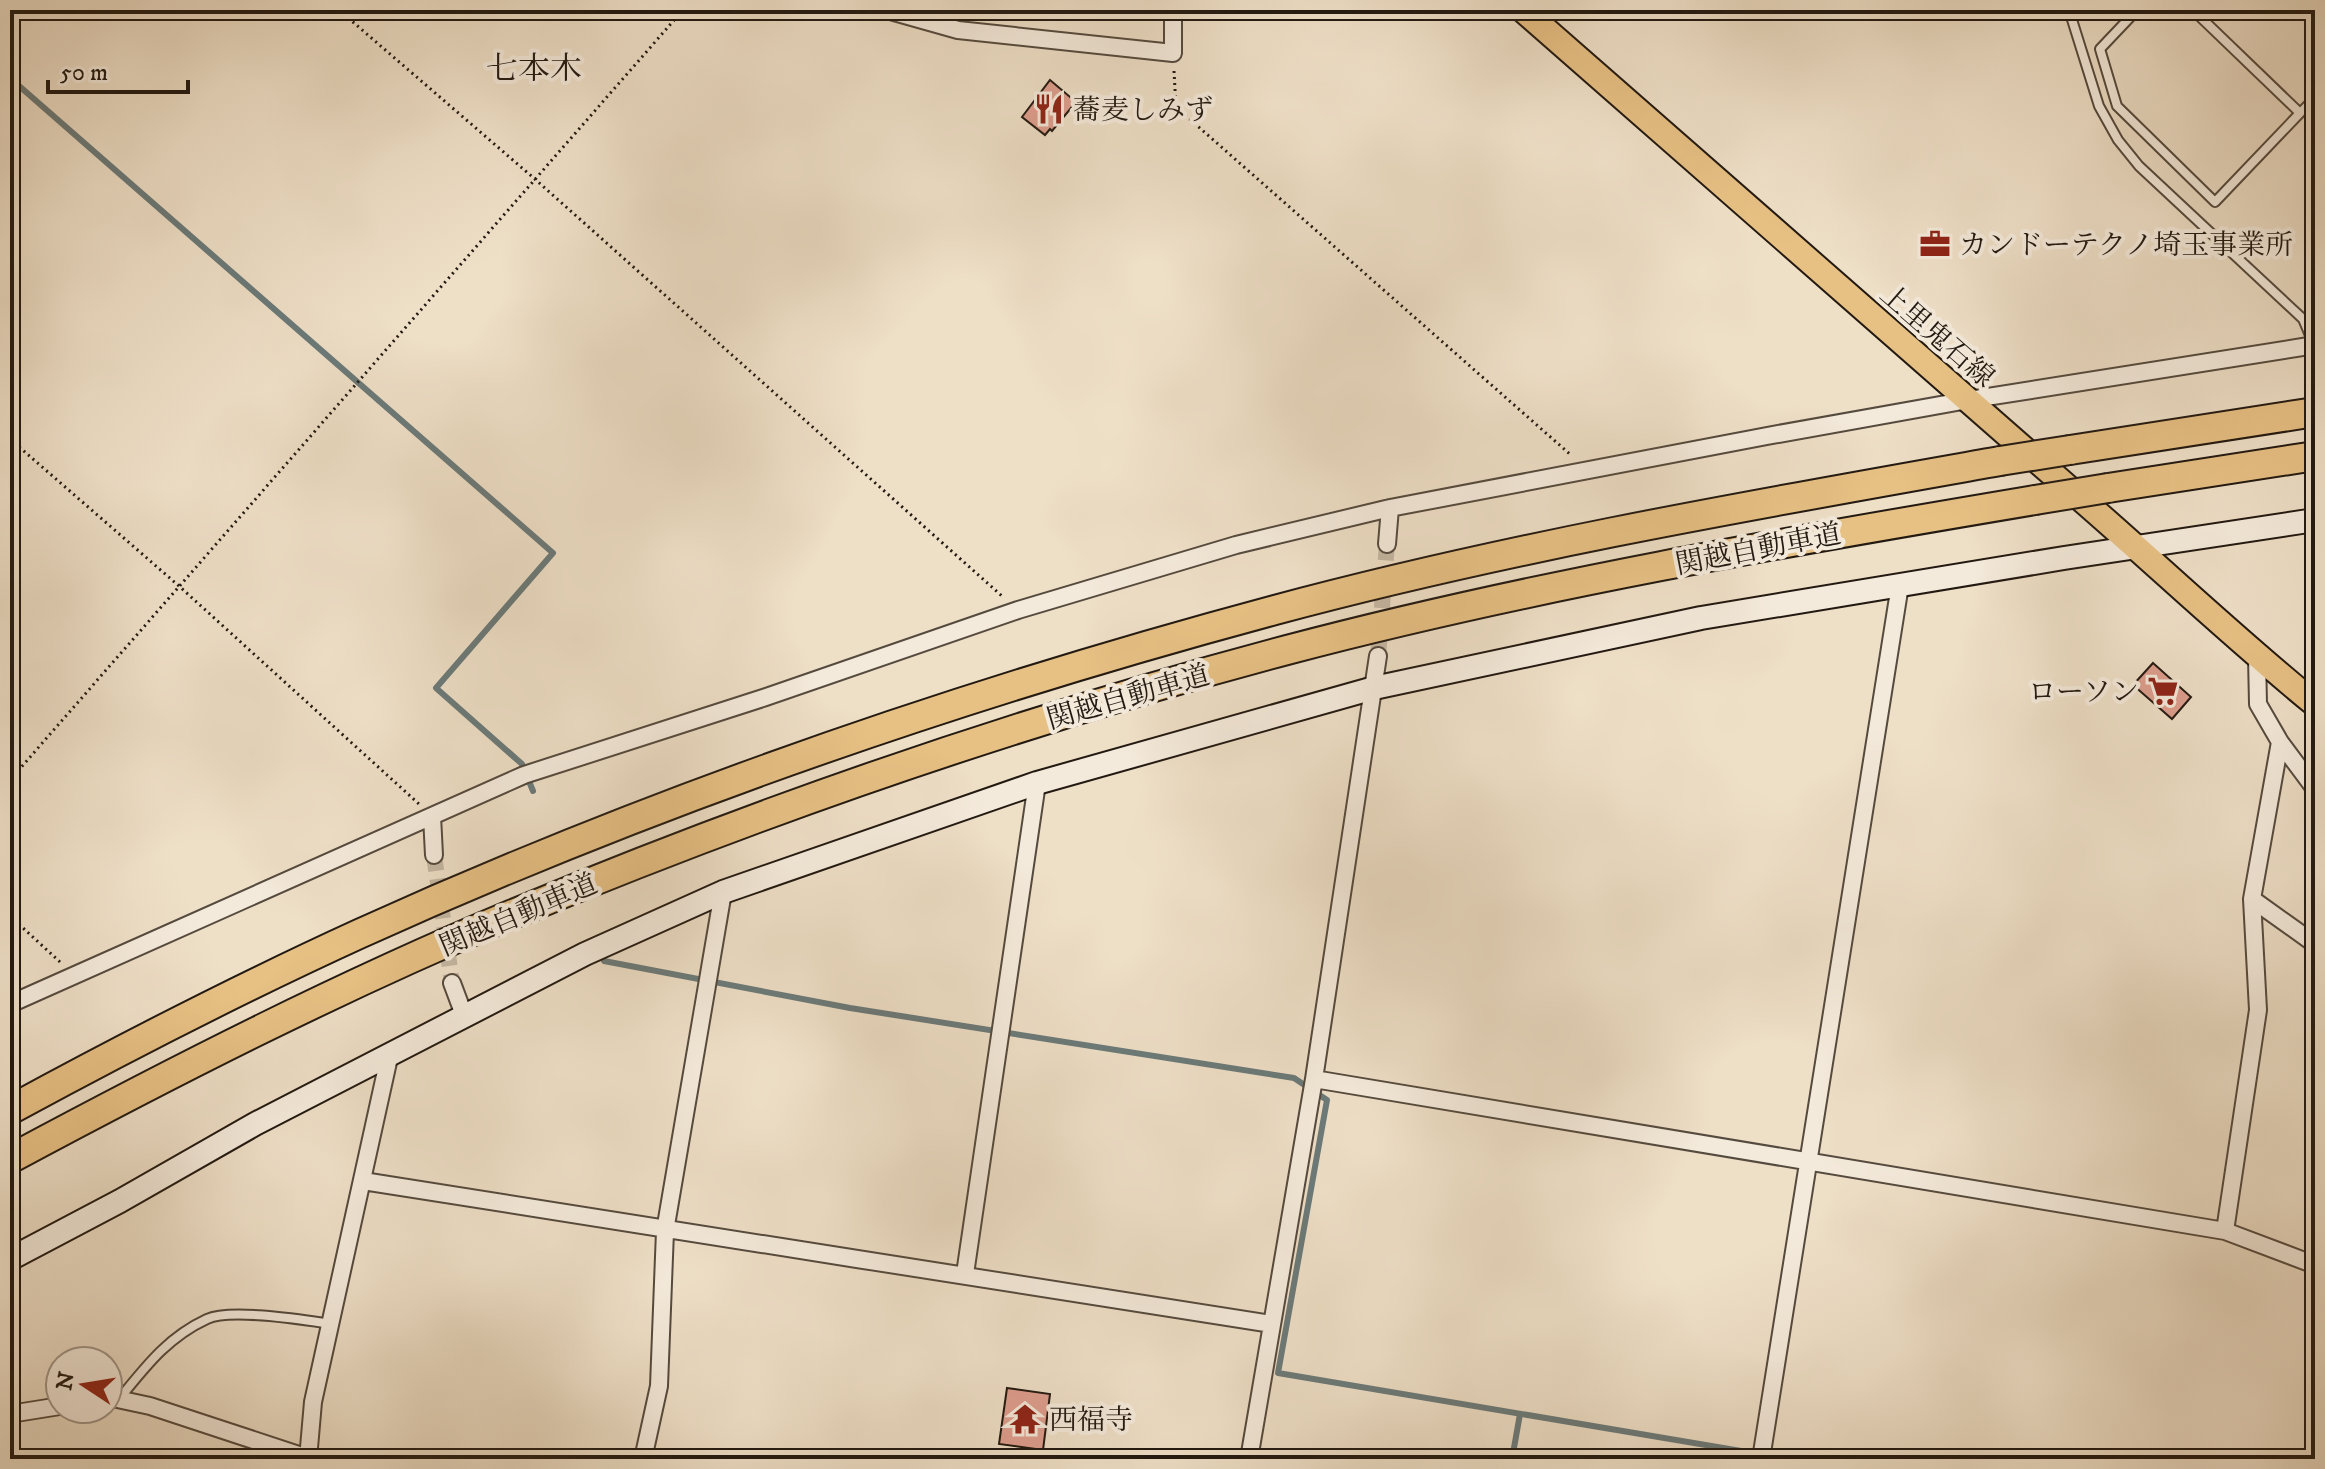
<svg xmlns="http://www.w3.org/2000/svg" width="2325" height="1469" font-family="'IM FELL DW Pica','Noto Serif JP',serif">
  <rect width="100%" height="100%" fill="#eedfc7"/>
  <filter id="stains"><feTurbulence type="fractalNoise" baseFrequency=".0025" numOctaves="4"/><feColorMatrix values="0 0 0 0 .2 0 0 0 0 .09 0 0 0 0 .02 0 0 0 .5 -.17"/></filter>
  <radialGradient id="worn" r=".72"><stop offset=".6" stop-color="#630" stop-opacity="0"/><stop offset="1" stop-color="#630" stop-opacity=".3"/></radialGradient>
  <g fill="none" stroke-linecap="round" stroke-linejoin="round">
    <path stroke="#6b7a79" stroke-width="6" d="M10,78L553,553L436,688L522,764L533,791
      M601,953L604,961L850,1008L1294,1078L1327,1100L1278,1373L1789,1459
      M1512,1459L1520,1414"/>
  </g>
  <path fill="#de9e8e" stroke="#221911" stroke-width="2" d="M1050,80L1076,102L1052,131L1050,129L1045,135L1022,117Z
    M2153,663L2191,697L2172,719L2133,685Z
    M1007,1388L1050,1394L1043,1450L999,1444Z"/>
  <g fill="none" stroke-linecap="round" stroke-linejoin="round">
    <path stroke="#c5b7a3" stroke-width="16" stroke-dasharray="16 8" stroke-linecap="butt" d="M1378,656L1387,544
      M434,855L452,983"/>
    <g stroke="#554a3e" stroke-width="12">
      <path id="lane" d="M2069,10L2099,106L2118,140L2139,166L2303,319L2314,345
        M2137,10L2100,49L2117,106L2215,202L2300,113
        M2193,10L2300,113L2315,98
        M120,1398C146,1366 168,1337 207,1319C230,1308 304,1320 331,1324"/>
    </g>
    <g stroke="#554a3e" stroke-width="20">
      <path id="street" d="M887,10L958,30L1173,53V10
        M1387,544L1390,508
        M2280,742L2315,789
        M432,816L434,855
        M2252,899L2315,944
        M452,983L464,1015
        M10,1004L524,775L766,697L1018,610L1236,545L1390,508L1767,436L1968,400L2315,345
        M1314,1079L2225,1231L2315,1265
        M363,1181C666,1231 969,1275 1272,1324
        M2225,1231L2258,1010L2252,899L2280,742L2258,704L2257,657
        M965,1274L1037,783
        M108,1397L150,1406L308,1458
        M10,1414L60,1406
        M308,1459L313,1402L390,1053
        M643,1459L659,1386L665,1231L723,892
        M1249,1459L1314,1079L1378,656
        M1761,1459L1900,585"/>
    </g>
    <g stroke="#221911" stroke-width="26">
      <path id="secondary" d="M10,1259L120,1201L255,1124L585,954L723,892L1037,783L1374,688L1701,618L2064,558L2315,520"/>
    </g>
    <g stroke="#221911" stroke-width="28">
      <path id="primary" d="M1523,10C1703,169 1884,327 2065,485C2149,557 2229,634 2315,704"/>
    </g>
    <g stroke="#221911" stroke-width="32">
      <path id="highway" d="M2070,450L2315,412
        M2108,488L2315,456
        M10,1110C124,1048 241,988 359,934C655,800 962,694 1275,610C1513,546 1758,504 2000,461
        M10,1159C174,1071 341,986 513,914C765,809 1023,720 1287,650C1533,585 1785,542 2035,500"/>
    </g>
    <path stroke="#221911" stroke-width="3" stroke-dasharray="2 4" stroke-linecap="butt" d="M339,10L536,180L1003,597
      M1174,71L1176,107L1572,456
      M10,439L179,586L419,804
      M10,780L683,10
      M10,916L60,962"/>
    <use href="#lane" stroke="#f4eadb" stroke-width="8"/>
    <use href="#street" stroke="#f4eadb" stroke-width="16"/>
    <use href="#secondary" stroke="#f4eadb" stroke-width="22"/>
    <use href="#primary" stroke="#e7c084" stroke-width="24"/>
    <use href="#highway" stroke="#e7c084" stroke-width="28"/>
    <g stroke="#221911" stroke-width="32" stroke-linecap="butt">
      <path id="highway-bridge" d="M2000,461L2070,450
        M2035,500L2108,488"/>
    </g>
    <use href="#highway-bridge" stroke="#e7c084" stroke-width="28"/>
  </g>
  <defs>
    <g id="restaurant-bare" transform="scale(2.4)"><path d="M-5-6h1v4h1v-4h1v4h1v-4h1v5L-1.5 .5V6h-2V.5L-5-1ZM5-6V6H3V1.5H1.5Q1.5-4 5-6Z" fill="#8f2418" stroke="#f4eadb" stroke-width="2.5" paint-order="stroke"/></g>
    <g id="office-bare" transform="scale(2.4)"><path d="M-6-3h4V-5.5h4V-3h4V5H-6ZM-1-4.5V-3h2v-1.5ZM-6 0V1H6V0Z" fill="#8f2418" stroke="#f4eadb" stroke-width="2.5" paint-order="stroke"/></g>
    <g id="supermarket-bare" transform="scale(2.4)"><path d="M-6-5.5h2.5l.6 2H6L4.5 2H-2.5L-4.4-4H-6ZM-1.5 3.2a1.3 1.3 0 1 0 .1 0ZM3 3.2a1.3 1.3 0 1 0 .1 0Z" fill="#8f2418" stroke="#f4eadb" stroke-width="2.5" paint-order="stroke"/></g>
    <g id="temple-bare" transform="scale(2.4)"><path d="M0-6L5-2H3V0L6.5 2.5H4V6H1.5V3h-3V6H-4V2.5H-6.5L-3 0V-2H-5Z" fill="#8f2418" stroke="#f4eadb" stroke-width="2.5" paint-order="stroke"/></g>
  </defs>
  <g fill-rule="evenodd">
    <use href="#restaurant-bare" x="1049" y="109"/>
    <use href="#office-bare" x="1935" y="244"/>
    <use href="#supermarket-bare" x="2163" y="691"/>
    <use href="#temple-bare" x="1025" y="1419"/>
  </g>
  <g text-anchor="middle" stroke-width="8" stroke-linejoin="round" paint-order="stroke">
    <g font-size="28" fill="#221911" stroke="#f4eadb" text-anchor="start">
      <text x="1073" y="119">蕎麦しみず</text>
      <text x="1959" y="254">カンドーテクノ埼玉事業所</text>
      <text x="2139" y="701" text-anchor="end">ローソン</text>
      <text x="1049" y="1429">西福寺</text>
    </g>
    <g font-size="28" fill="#221911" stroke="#f4eadb">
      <text transform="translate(1938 335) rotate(41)" y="10">上里鬼石線</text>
      <text transform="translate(1758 548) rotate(-11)" y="10">関越自動車道</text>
      <text transform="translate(1128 696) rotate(-16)" y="10">関越自動車道</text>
      <text transform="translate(518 914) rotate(-23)" y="10">関越自動車道</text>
    </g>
    <g font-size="32" fill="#221911" stroke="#f4eadb">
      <text x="534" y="79">七本木</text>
    </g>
  </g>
  <rect width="2325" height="1469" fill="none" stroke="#eedfc7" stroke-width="40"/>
  <rect x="12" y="12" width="2301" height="1445" fill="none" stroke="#221911" stroke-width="4"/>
  <rect x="20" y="20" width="2285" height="1429" fill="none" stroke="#221911" stroke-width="2"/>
  <g transform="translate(84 1385) rotate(282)"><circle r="38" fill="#f4eadb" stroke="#a0968a" stroke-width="2"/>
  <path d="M0-6L14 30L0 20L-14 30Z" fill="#8f2418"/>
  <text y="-12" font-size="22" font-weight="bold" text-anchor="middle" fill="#221911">N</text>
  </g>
  <path d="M48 80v12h140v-12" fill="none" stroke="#221911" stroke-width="4"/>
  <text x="60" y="80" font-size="24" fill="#221911" stroke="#f4eadb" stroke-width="6" paint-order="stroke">50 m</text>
  <rect width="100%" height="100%" filter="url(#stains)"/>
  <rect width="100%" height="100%" fill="url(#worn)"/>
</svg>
